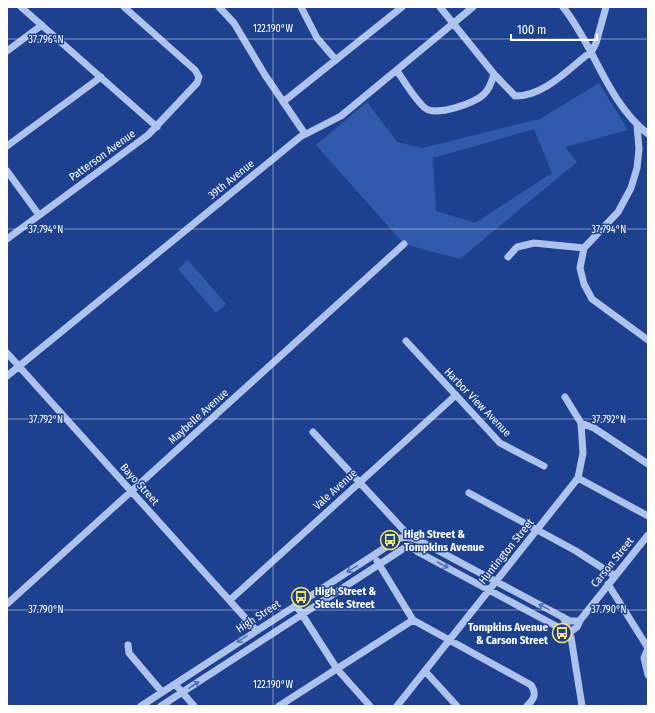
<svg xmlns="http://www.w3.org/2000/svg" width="655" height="713" font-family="'Fira Sans Condensed',sans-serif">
  <rect width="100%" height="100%" fill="#1e418f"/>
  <path fill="#315aad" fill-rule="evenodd" d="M599,83L628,130L565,147L577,162L460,259L404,244L316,145L367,102L397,142L422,148L540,119ZM534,129L552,173L475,223L436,211L433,158Z
    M188,260L226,304L216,313L178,269Z"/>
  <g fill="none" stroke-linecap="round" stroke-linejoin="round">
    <path stroke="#adc2ed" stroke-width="7" d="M21,7L157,127
      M219,7L234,23L265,75L305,134
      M301,7L317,38L336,60
      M440,7L494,74L515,96C545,96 569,68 592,51L596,43L606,7
      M563,7C595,47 607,102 648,134
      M7,51L42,25
      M397,71C405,82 415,100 425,108C435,117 477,103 485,93C490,88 492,81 494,74
      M283,102L402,7
      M637,125L639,149L637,168L631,188L618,212L584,248L580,268L584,284L592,299L648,340
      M7,146L101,77
      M7,171L39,215
      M7,239L148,135L197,83L199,77L195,70L124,7
      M508,257L517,247L534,243L584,248
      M406,341L500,443L544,466
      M7,353L256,630
      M7,376L300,137L341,116L473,7
      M581,423L594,428L648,464
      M313,432L410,537L424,543L570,621H579
      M578,478L648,516
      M469,493L576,551L615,576
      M409,545L418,552L569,633L577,627L581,619L648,535
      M377,561L413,620L531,685C537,694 534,699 527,706
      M608,584L648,648L644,658L648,675
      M230,600L456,395
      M7,604L404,244
      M296,605L337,669L370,706
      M563,617L571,637L582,706
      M128,645L129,653L162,692
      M425,671L457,706
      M175,684L194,706
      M141,706L400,538L410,537
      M161,706L409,545
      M279,706L413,620
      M397,706L578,478L583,453L581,423L565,397"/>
  </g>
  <defs><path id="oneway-shaft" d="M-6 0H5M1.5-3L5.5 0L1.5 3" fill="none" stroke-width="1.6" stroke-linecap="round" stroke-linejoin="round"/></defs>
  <g stroke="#506eb0">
    <use href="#oneway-shaft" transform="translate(443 565) rotate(28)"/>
    <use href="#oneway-shaft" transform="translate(352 569) rotate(148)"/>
    <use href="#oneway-shaft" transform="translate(544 607) rotate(-152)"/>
    <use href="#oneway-shaft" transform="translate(242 639) rotate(146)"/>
    <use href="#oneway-shaft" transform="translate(194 685) rotate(-33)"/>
  </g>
  <path fill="none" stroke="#fff" stroke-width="1" stroke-opacity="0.45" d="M273,7V706M7,39H648M7,229H648M7,419H648M7,610H648"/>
  <defs>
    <g id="bus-ring" transform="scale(1)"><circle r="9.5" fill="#1e418f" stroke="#fce46c" stroke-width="1.5"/><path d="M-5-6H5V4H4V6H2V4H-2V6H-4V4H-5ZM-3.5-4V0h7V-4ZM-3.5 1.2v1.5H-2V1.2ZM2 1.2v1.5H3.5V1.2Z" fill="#fce46c"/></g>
  </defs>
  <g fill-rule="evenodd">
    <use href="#bus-ring" x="390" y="540"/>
    <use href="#bus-ring" x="301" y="597"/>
    <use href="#bus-ring" x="562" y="633"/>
  </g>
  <g text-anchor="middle" stroke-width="3" stroke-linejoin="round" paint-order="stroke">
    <g font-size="11" fill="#fff" stroke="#1e418f">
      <text transform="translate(102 155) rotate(-36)" y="4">Patterson Avenue</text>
      <text transform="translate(231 179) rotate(-39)" y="4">39th Avenue</text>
      <text transform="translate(478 402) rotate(46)" y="4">Harbor View Avenue</text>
      <text transform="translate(198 416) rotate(-42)" y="4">Maybelle Avenue</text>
      <text transform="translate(140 484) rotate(48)" y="4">Bayo Street</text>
      <text transform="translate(335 489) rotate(-42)" y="4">Vale Avenue</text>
      <text transform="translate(506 551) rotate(-51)" y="4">Huntington Street</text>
      <text transform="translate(612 562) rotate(-51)" y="4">Carson Street</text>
      <text transform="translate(258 616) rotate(-33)" y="4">High Street</text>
    </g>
    <g font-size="11" font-weight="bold" fill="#fff" stroke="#1e418f" text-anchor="start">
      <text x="404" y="538">High Street &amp;<tspan x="404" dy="13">Tompkins Avenue</tspan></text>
      <text x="315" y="595">High Street &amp;<tspan x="315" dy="13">Steele Street</tspan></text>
      <text x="548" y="631" text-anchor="end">Tompkins Avenue<tspan x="548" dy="13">&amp; Carson Street</tspan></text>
    </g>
  </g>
  <g font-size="10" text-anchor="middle" fill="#fff" stroke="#1e418f" stroke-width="3" stroke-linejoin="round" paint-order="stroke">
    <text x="273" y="32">122.190°W</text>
    <text x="46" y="43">37.796°N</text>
    <text x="46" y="233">37.794°N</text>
    <text x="609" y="233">37.794°N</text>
    <text x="46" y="423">37.792°N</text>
    <text x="609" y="423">37.792°N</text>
    <text x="46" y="613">37.790°N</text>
    <text x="609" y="613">37.790°N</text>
    <text x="273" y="688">122.190°W</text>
  </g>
  <rect width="655" height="713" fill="none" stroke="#ffffff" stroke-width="16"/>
  <path d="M511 34v6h86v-6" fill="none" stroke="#ffffff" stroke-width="2"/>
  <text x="517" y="34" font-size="12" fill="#ffffff" stroke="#1e418f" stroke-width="3" paint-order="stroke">100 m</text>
</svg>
